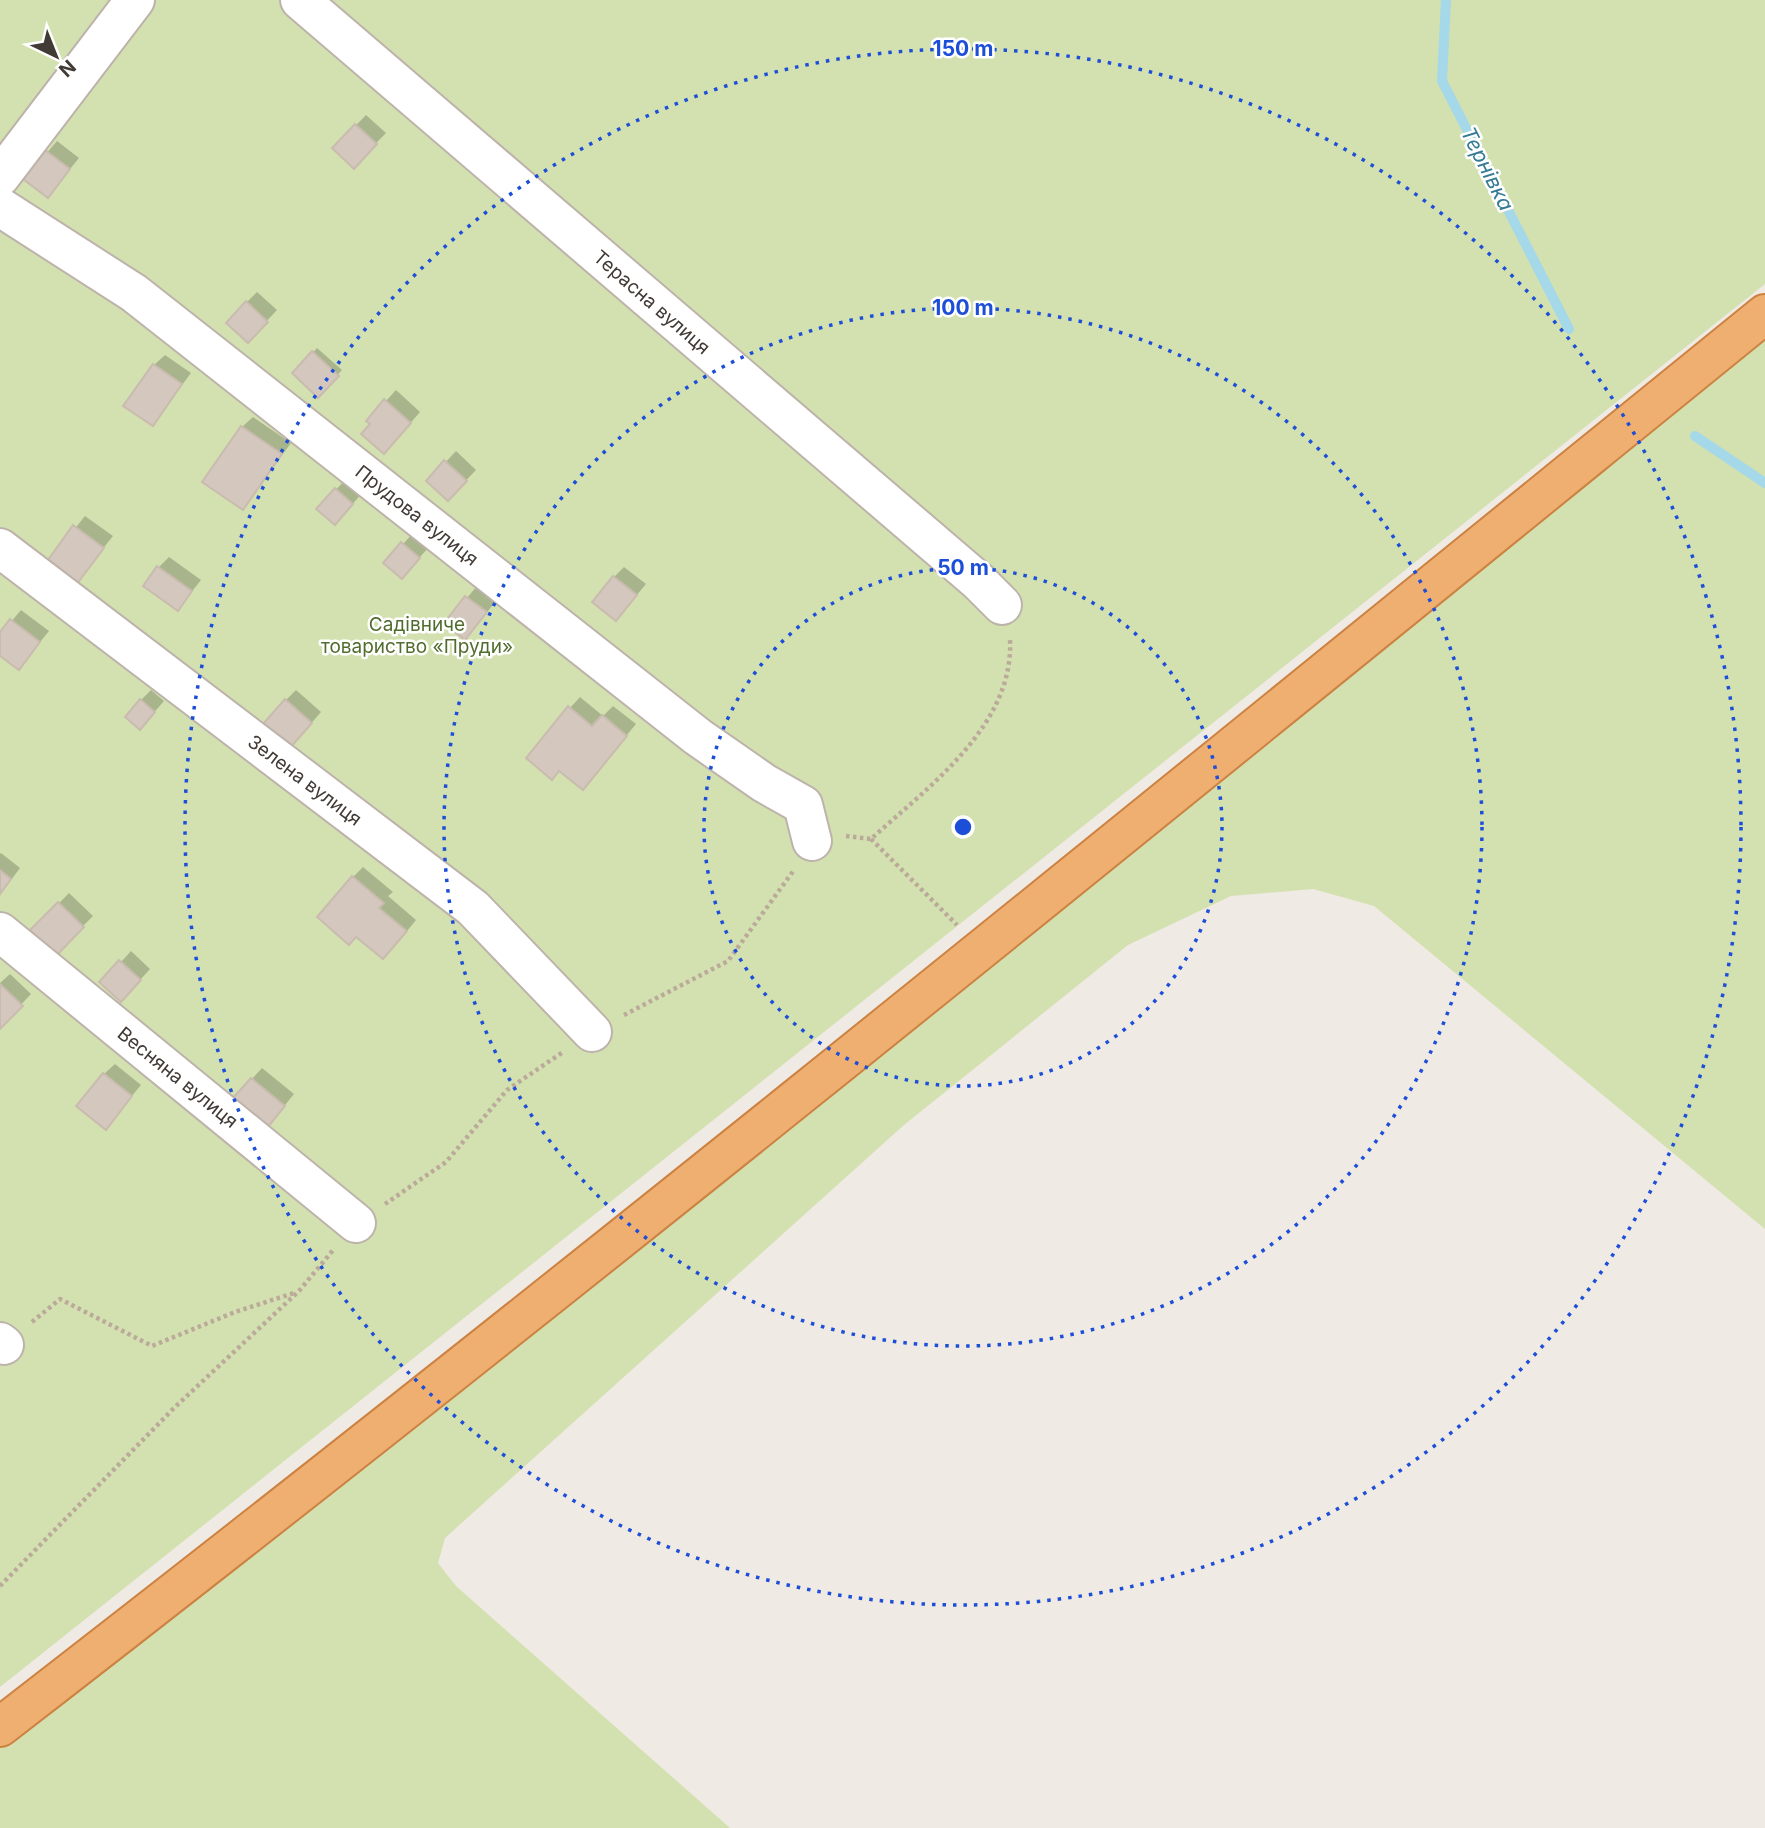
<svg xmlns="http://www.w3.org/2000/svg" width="1765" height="1828" font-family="Inter,sans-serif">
  <rect width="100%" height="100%" fill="#f0eae4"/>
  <path fill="#d3e1b0" d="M0,0H1765V284L0,1687Z
    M1765,332V1229L1374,906L1313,889L1231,896L1128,945L904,1125L445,1538L438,1563L456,1586L730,1828H0V1735Z"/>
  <path fill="#0003" d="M366,115L386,133L354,166L334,148Z
    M57,141L79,158L48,196L25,179Z
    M257,292L277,310L248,341L247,302Z
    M317,348L342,370L318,396L294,373Z
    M165,355L191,373L153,424L154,365Z
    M396,390L420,412L394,442L372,424L386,401Z
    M253,417L291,443L243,508L242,427Z
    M456,451L476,470L458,489L428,481Z
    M346,479L362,493L346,512L319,508Z
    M85,516L113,536L73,586L45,566Z
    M413,533L429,547L412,566L386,563Z
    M169,557L201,580L178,609L159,567Z
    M624,567L646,584L626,608L614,577Z
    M477,586L496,601L475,627L446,623Z
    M21,610L49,631L19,668L0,653V635Z
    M151,690L164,701L150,717L141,700Z
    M296,690L321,712L301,735L286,700Z
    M580,697L603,716L613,706L636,724L583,788L560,769L570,708Z
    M1,853L20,868L0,895V854Z
    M363,867L393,892L388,896L416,920L394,947L353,877Z
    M69,893L93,916L56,953L33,930Z
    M131,951L150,969L131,990L121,962Z
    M10,974L31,994L0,1027V983Z
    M115,1064L141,1085L106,1127L104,1074Z
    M262,1068L294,1094L277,1115L252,1079Z"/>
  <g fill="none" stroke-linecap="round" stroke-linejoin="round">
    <path stroke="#a5d8e8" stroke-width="10" d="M1446,0L1442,81L1569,329
      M1695,436L1765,483"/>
  </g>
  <path fill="#d3c7be" stroke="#cabbaf" stroke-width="2" d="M355,124L377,144L354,169L332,148Z
    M45,150L70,169L48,198L23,179Z
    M246,301L268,322L248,343L226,323Z
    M312,351L339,376L318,398L292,373Z
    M153,364L182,384L153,426L123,406Z
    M384,399L411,423L384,454L361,434L370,424L366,421Z
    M241,426L282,454L243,510L202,482Z
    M444,460L467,481L448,501L426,481Z
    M335,488L353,504L335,525L316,509Z
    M73,525L104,548L73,589L43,567Z
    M401,542L420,558L402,579L383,563Z
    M157,566L192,591L178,611L143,586Z
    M613,576L637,595L616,621L592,602Z
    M465,596L487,612L465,640L444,623Z
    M10,619L40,642L19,670L0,656V632Z
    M140,699L155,712L140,730L125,717Z
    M285,699L312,723L290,748L263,724Z
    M568,706L592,726L602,715L627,736L583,790L559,771L552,780L526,758Z
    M0,870L11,879L0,894Z
    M352,876L384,903L379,908L407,931L383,959L356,937L349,945L317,917Z
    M58,902L84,927L56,956L30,930Z
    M119,960L141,980L121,1002L99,982Z
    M0,984L23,1006L0,1029Z
    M103,1073L132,1096L106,1130L76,1106Z
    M251,1078L285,1106L267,1128L232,1099Z"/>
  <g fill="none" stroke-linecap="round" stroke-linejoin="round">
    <g stroke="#bdb3ab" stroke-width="42">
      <path id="minor" d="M300,0L978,581L1002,605
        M0,177L135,0
        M0,207L134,293L698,737L764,783L803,805L812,841
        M0,548L473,908L592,1032
        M0,932L356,1223
        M0,1342L4,1345"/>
    </g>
    <g stroke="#cc8242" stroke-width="42">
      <path id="highway" d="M0,1727C596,1266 1180,789 1765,314"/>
    </g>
    <path stroke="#bbaa9a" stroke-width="4.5" stroke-dasharray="3.5 3.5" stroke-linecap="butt" d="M846,836L871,839C928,787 1014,726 1010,640
      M871,839L957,925
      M624,1015L728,961L794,870
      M385,1204L446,1162L507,1090L563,1052
      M32,1322L60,1299L152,1346L235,1312L294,1293
      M0,1586L174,1408L299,1291L334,1249"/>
    <use href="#minor" stroke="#fff" stroke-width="38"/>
    <use href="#highway" stroke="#efaf70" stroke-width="38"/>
  </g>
  <g fill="none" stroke="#1d4ed8" stroke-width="3.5" stroke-dasharray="3.5 7">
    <circle cx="963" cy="827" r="259"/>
    <circle cx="963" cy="827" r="519"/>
    <circle cx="963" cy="827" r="778"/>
  </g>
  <g text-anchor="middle" stroke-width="5" stroke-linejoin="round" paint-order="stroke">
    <g font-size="19" fill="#413a35" stroke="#fff">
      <text transform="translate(652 302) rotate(41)" y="7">Терасна вулиця</text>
      <text transform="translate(417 515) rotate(38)" y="7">Прудова вулиця</text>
      <text transform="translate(305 780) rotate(37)" y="7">Зелена вулиця</text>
      <text transform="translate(178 1077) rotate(39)" y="7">Весняна вулиця</text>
    </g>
    <g font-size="19" fill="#516d2e" stroke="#fff">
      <text x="417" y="631">Садівниче<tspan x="417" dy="22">товариство «Пруди»</tspan></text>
    </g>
    <g font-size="21" font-style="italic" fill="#357b94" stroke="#fff">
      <text transform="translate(1487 169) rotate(63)" y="7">Тернівка</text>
    </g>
  </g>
  <circle cx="963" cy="827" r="10" fill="#1d4ed8" stroke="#fff" stroke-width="3.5"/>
  <g font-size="21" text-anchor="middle" font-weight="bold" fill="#1d4ed8" stroke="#fff" stroke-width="5" stroke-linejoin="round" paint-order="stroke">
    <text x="963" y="56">150 m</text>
    <text x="963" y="315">100 m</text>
    <text x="963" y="575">50 m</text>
  </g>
  <g transform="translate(56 56) rotate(137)" stroke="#ffffff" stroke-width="5" paint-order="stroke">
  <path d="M0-5L12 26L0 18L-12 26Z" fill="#413a35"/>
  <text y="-10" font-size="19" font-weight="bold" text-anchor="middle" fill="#413a35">N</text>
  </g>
</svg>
